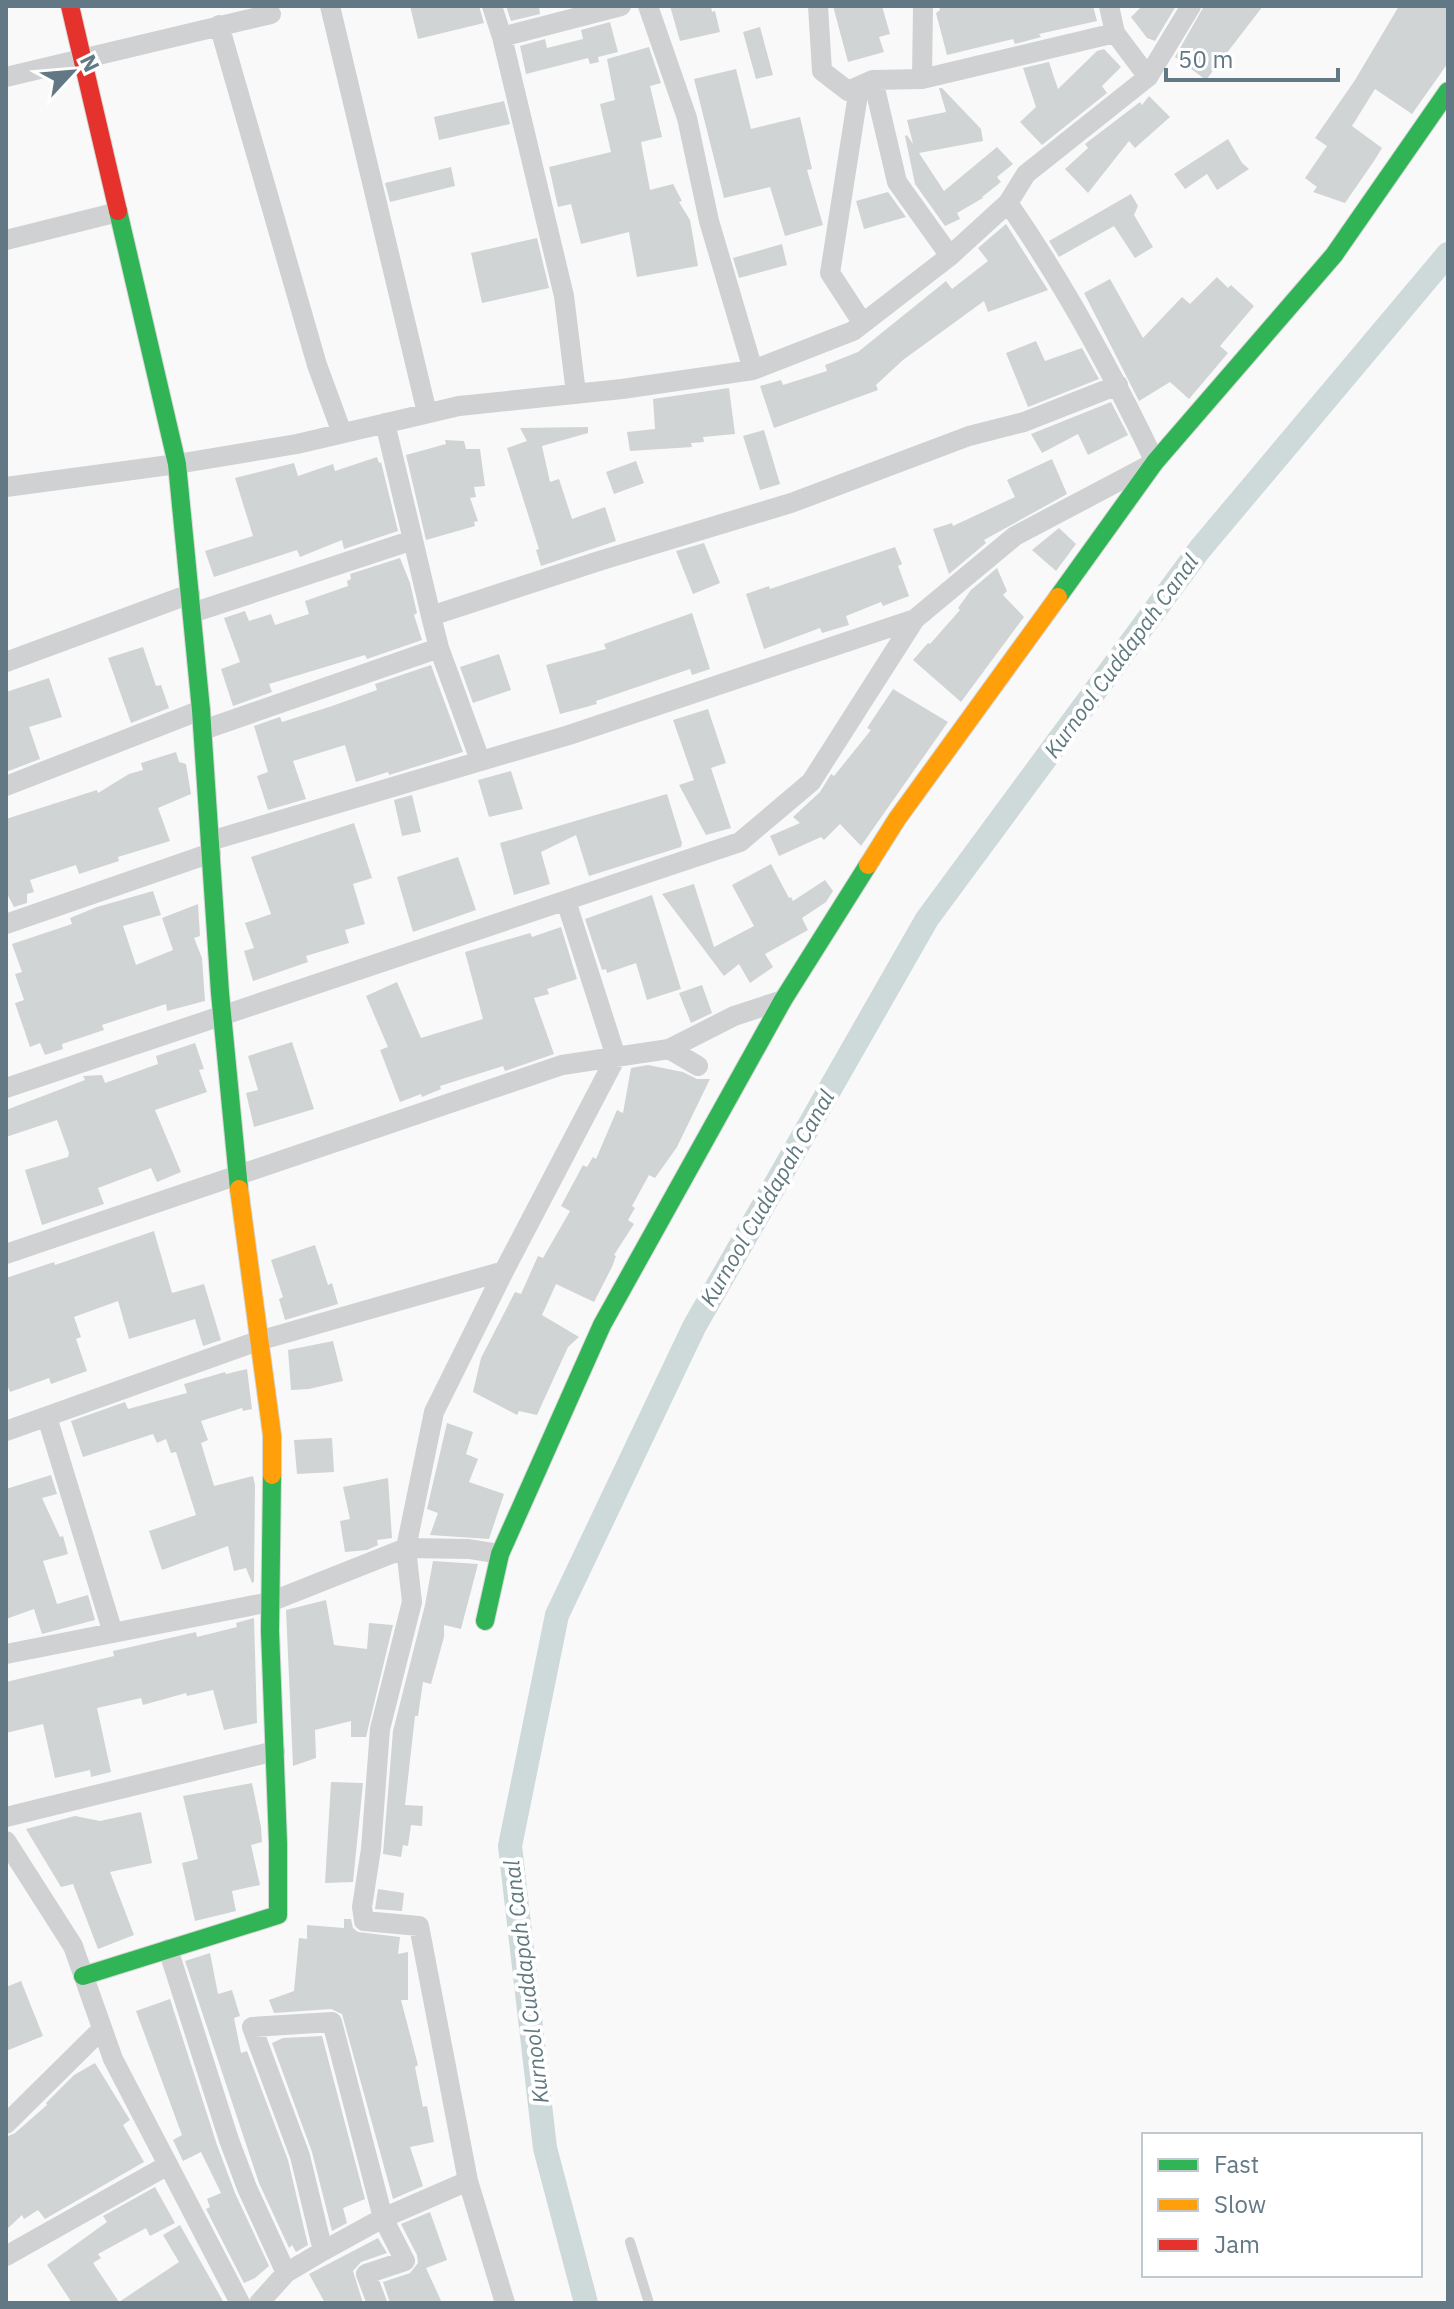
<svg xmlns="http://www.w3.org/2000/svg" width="1454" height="2309" font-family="'IBM Plex Sans',sans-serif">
  <rect width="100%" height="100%" fill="#f9f9f9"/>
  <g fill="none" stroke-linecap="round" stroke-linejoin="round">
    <path stroke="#ced9da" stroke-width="24" d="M586,2303L545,2148L510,1846L557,1615L694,1327L927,919L1200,549L1448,254"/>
  </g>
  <path fill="#d1d4d4" d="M410,6H479L484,23L418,39Z
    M506,6H539L540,14L511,21Z
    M670,6H711L712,12L715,11L720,32L680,41Z
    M833,6H882L890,34L879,37L884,52L848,62Z
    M939,6H1093L1097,21L1039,34L1041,37L1015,44L1013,39L947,55L936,13L940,10Z
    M1142,6H1176L1155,41L1147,38L1131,17Z
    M1204,6H1263L1206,80L1175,57Z
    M1399,6H1448V63L1412,114L1375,89L1352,126L1382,148L1374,161L1345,203L1313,192L1317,187L1305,178L1327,146L1315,138L1355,80Z
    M610,22L618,52L598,57L599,62L590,64L588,58L526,74L520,46L545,39L547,48L583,39L581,30Z
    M760,27L773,75L756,79L743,32Z
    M649,47L661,83L650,86L662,137L641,142L650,190L673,184L682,201L679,202L690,220L698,266L637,277L629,232L581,244L571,204L558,207L549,167L611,152L600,104L615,100L607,59Z
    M1104,49L1121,67L1102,86L1107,93L1042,145L1020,122L1036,107L1023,68L1049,62L1058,89L1097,51Z
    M736,69L751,129L800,117L812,169L807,170L823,225L785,236L770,187L724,198L694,79Z
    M939,88H942L981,129L983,141L919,153L944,191L997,147L1013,164L997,177L1001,182L982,197L983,198L957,213L960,219L945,226L915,184L905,136L907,135L913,144L907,120L946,112Z
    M1149,96L1170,117L1135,148L1129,141L1088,193L1065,169L1088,148L1085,144L1140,102L1142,105Z
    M504,101L510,124L439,140L434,117Z
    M1228,139L1242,163L1249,169L1217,190L1207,174L1185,189L1174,174Z
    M451,167L455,186L390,202L385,183Z
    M888,192L906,217L864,229L856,201Z
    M1131,194L1138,206L1134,215L1153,247L1135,258L1114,226L1059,257L1049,241Z
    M1006,224L1048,290L988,312L984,301L903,360L876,385L878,390L774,428L760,386L781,380L783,385L827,371L825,365L858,352L946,281L952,289L988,261L978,248Z
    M537,238L549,288L482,303L471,253Z
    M782,244L787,265L739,278L733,258Z
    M1217,277L1228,288L1231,285L1254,306L1220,346L1228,353L1189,399L1170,382L1139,401L1084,293L1110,279L1143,338L1182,297L1190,304Z
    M1036,341L1045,361L1082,348L1099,379L1028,407L1006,353Z
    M729,388L735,434L703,437L704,442L691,443L692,447L630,451L627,432L655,429L653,399Z
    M1111,402L1128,435L1088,455L1078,434L1042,453L1031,434Z
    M588,427V433L542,446L550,482L559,479L572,519L605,507L616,541L541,566L536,550L539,549L507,448L527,441L520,428Z
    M764,430L780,484L760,490L743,436Z
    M445,440L464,441L466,449H480L485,486L474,487L476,497L470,498L478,521L474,522L475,526L426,540L406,455L446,444Z
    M377,457L379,463L381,462L398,531L344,549L342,540L300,557L297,550L214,577L205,551L253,536L235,478L294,463L298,476L333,464L335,471Z
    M1052,459L1067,494L984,540L986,543L949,574L933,529L952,523L953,526L1015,497L1007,480Z
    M636,461L644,483L614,494L606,472Z
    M1059,528L1076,544L1056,571L1032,550Z
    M704,543L720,583L693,594L676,551Z
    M895,547L902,564L898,566L909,596L883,606L881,602L846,616L849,625L822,633L820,628L764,649L746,594L769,586L770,589Z
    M400,558L410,583L417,613L414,615L422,640L367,659L365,655L269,684L272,692L233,706L221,669L240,662L224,618L245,611L249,621L271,614L275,625L309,614L305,601L348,586L347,581L351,579L350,574Z
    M997,568L1007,591L1003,595L1024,617L961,702L913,660L928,643L930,644L960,610L958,608L971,590Z
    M692,613L710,669L692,675L690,669L596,701L597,704L560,714L546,665L606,649L604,644Z
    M143,647L156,686L161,685L169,708L131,723L108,658Z
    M499,654L511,690L473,703L460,667Z
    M431,665L463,752L389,775L388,772L356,782L345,745L293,761L306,799L268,810L257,776L268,772L254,726L280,717L282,722L332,706L377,690L375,684Z
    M49,678L62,717L29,727L40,759L6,772V692Z
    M893,689L948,722L861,846L840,824L824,840L821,837L779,856L770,836L800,823L793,817L820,792L831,774L834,776L871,730L867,728Z
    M708,709L726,763L711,768L731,828L706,835L679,785L694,780L673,720Z
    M176,752L179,762L186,764L191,794L158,808L170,841L118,857L119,861L79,874L76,865L30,880L34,892L27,894V903L14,907L6,892V819L97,790L98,793L129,774L143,770L141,763Z
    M511,771L523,809L489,817L478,780Z
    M667,794L682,843L681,847L589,876L576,835L541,852L550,884L514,895L500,843Z
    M412,795L421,832L402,836L394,800Z
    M354,823L372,878L353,884L365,924L345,930L349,943L306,956L308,962L253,981L244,951L254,948L245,923L271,914L251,857Z
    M458,857L476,910L413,932L397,877Z
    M771,864L789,898L791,897L793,901L825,880L833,891L826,902L802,918L808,930L765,954L773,967L750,983L739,964L724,976L662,894L694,884L714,947L754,926L732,885Z
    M153,891L161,915L123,926L136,965L173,950L162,918L198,904L200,936L194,938L202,958L205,1001L167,1011L166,1004L102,1025L104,1030L62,1044L63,1049L45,1055L40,1043L30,1047L15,1003L24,1000L15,974L22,972L12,944L72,924L70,918L97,907Z
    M652,895L681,989L647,1000L636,963L607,973L606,969L602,970L585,919Z
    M561,927L577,979L547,989L549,994L534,998L554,1054L505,1071L503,1066L440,1086L441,1089L422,1097L421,1094L400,1102L380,1050L388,1047L366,996L397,982L421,1038L483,1019L465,952L530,933L532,937Z
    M702,985L712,1013L691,1023L679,993Z
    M292,1042L314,1109L254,1127L246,1093L258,1090L248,1056Z
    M195,1043L204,1069L199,1070L207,1092L155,1110L181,1172L157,1182L151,1168L98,1188L104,1204L42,1225L25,1170L68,1157L69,1153L57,1120L6,1137V1110L85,1080L83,1076L102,1075L105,1083L158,1064L156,1056Z
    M648,1065L683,1072L697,1079H710L677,1147L655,1178L649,1175L632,1206L635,1208L628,1220L634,1224L614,1255L616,1256L612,1267L594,1302L556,1284L542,1315L579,1337L568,1347L537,1415L519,1411L517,1415L473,1392L481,1358L515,1292L521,1294L538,1256L543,1258L570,1211L561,1206L583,1165L587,1167L593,1157L596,1159L617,1110L623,1113L631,1068Z
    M154,1231L172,1293L204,1284L221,1340L203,1346L195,1319L129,1339L118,1301L74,1317L81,1337L76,1339L87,1371L51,1384L49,1378L10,1392L6,1382V1278L54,1262L55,1265Z
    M315,1245L328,1285L332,1283L338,1304L285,1320L279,1299L283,1297L271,1260Z
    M333,1341L343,1381L309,1389L291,1390L288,1350Z
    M247,1369L252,1409L243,1411L242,1408L201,1421L208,1440L201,1443L214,1486L253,1476L255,1485L254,1582L252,1583L246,1568L234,1571L228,1546L162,1570L149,1531L196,1515L176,1452L171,1453L166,1439L157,1443L153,1434L83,1457L71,1421L125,1402L128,1409L187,1393L184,1384L225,1372L226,1374Z
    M447,1423L473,1432L466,1454L478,1459L469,1482L504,1494L489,1539L430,1535L438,1513L427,1509Z
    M332,1438L334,1472L297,1474L294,1440Z
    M51,1475L57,1494L42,1498L60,1537L63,1536L68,1554L43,1561L57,1604L88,1595L95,1620L42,1634L34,1609L6,1619V1489Z
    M388,1478L392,1538L377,1540L378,1545L367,1550L345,1552L340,1521L350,1519L343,1487Z
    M433,1561L478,1564L461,1629L444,1625V1637L431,1684L423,1682L418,1716H415L405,1805L423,1806L422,1826L411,1825L408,1846L403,1845L401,1857L383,1854L393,1731L425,1605Z
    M326,1600L334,1645L367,1649L369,1623L393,1625L366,1737H351V1721L315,1730L316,1758L293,1766L286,1610Z
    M254,1618L257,1723L224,1730L213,1690L187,1696L186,1693L143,1705L141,1698L97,1708L111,1772L91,1777L90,1770L55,1778L43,1724L6,1733V1682L114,1656L113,1651L196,1632L197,1637L237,1627L236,1623Z
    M331,1782L363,1783L353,1882L325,1883Z
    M252,1783L261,1827L262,1842L251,1845L260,1885L232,1891L236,1911L195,1921L182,1863L198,1859L183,1796Z
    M141,1812L152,1863L110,1872L134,1935L98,1949L73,1884L61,1887L26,1829L75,1816L100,1821Z
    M378,1889L404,1893L402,1911L375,1909Z
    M344,1919H351L353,1928L358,1932L400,1937L398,1954L408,1952V2000H401L418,2065L415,2067L423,2107L427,2106L434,2142L410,2147L423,2186L393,2199L342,2014L331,2009L274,2013L269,2000L294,1991L299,1938L307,1939V1925L344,1928Z
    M210,1953L218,1994L232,1990L240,2016L234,2018L241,2053L247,2051L288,2160L308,2245L296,2252L292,2245L289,2248L259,2183L185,1961Z
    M21,1981L43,2036L6,2051V1987Z
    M170,1999L217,2145L235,2193L269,2266L255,2278L244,2283L206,2209L210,2207L207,2199L221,2193L201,2152L183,2161L173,2140L182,2135L136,2011Z
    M322,2036L365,2199L343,2208L347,2223L332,2231L312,2152L272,2043L283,2038Z
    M95,2063L130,2120L123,2125L144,2162L45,2219L38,2210L24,2219L22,2215L6,2230V2137L15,2133L47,2105L46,2103L74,2075Z
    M155,2187L175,2223L150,2236L146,2228L98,2254L101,2258L93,2263L119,2302L179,2262L163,2235L180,2225L224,2303H72L47,2265L107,2222L103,2216Z
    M430,2212L447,2260L426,2268L442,2303H390L383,2282L410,2273L418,2263L417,2255L401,2224Z
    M378,2238L387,2253L361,2262L353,2271L363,2303H325L309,2274Z"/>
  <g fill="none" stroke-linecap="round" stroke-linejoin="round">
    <g stroke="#d5d7d7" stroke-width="20">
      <path id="fast" d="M118,211L177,464L201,710L220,993L239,1189
        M1058,597L1155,462L1334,255L1448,91
        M485,1621L500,1554L602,1325L783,1000L868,865
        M83,1976L278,1915V1843L270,1631L272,1475"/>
    </g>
    <g stroke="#d5d7d7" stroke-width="20">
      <path id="slow" d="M868,865L897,819L1058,597
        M239,1189L272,1435V1475"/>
    </g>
    <g stroke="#d5d7d7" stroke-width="20">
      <path id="jam" d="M70,6L118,211"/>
    </g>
    <path stroke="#cfd1d2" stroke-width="10" d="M630,2242L649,2303"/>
    <path stroke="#cfd1d2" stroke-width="20" d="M330,6L427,413
      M492,6L502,37L621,6
      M648,6L687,118L709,221L753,370
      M818,6L822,71L848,91L873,80L922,79L923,6
      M1109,6L1115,33L1148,77
      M219,25L317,365L342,433
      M502,37L564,296L576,393
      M6,77L271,14
      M922,79L1115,33
      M873,80L897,182L950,256
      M859,88L830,273L862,322
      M6,240L118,212
      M6,487L177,464L297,444L459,406L622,389L753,370L853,331L950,256L1008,203L1026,174L1148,77L1191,6
      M413,540L431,616
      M192,613L413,540L385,423
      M439,648L480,760
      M6,662L190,594
      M203,730L439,648L431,616L599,561L791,503L969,436L1024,422L1118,385
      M6,786L201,710
      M210,841L569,735L915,619L1015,536L1155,462C1112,372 1065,285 1008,203
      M6,924L211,853
      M669,1049L734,1016L783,1000
      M6,1088L740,842L811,782L915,619
      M6,1254L562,1065L669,1049L698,1066
      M47,1417L113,1633
      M6,1431L258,1341L504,1271L616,1057L566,901
      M500,1554L469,1549L406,1548L412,1602L380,1729L371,1849L362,1907L364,1921L419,1926L468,2181L505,2303
      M6,1654L270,1602L406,1548L434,1412L504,1271
      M6,1817L275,1751
      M6,1841L73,1946L113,2059L240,2303
      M168,1949L229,2140L247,2188L286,2273
      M6,2124L102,2029
      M323,2251L300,2156L252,2027L332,2022L383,2218L405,2261L366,2274L377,2303
      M6,2256L168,2165
      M259,2303L286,2273L323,2251L383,2218L468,2181"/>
    <use href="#fast" stroke="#30b455" stroke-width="18"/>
    <use href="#slow" stroke="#ff9f0a" stroke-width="18"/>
    <use href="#jam" stroke="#e5322d" stroke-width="18"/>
  </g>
  <g text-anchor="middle" stroke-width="8" stroke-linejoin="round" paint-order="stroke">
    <g font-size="22" font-style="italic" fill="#5e787e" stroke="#fff">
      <text transform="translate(1121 656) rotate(-54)" y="8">Kurnool Cuddapah Canal</text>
      <text transform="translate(767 1198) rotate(-60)" y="8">Kurnool Cuddapah Canal</text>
      <text transform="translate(526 1982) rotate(-97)" y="8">Kurnool Cuddapah Canal</text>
    </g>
  </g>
  <rect width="1454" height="2309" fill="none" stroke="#627985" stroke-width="16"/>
  <rect x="1142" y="2133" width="280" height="144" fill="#ffffff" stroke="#c0c9ce" stroke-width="2"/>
  <rect x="1158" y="2159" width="40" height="12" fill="#30b455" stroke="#c0c9ce" stroke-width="2"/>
  <text x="1214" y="2173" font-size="24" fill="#627985">Fast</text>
  <rect x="1158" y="2199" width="40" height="12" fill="#ff9f0a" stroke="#c0c9ce" stroke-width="2"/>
  <text x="1214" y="2213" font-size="24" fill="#627985">Slow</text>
  <rect x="1158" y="2239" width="40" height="12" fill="#e5322d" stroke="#c0c9ce" stroke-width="2"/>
  <text x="1214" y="2253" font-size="24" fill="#627985">Jam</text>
  <g transform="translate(72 72) rotate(64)" stroke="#ffffff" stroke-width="6" paint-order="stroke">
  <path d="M0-6L14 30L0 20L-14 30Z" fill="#627985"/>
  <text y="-12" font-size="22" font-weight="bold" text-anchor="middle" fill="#627985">N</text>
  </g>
  <path d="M1166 68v12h172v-12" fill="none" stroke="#627985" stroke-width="4"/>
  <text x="1178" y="68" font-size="24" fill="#627985" stroke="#ffffff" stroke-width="6" paint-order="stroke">50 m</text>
</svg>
